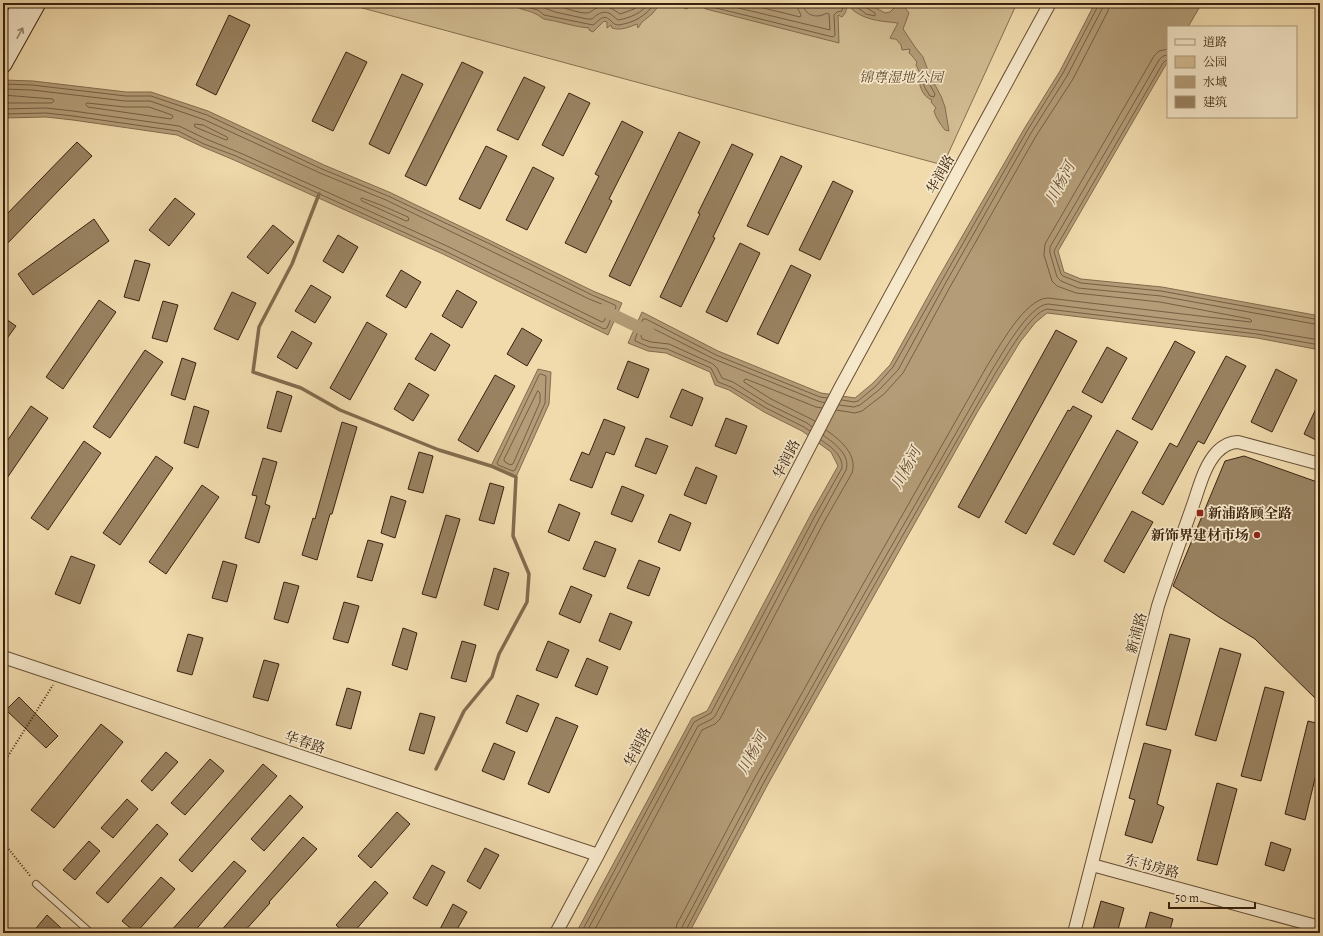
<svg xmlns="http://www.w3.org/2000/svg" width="1323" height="936" font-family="Alegreya,'Noto Serif SC',serif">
  <rect width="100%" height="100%" fill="#f1dbad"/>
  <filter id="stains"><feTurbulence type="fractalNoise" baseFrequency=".005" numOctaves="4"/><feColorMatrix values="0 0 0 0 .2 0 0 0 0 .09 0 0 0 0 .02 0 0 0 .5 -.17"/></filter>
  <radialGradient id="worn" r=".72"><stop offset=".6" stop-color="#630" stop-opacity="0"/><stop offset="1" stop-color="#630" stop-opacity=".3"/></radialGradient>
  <path fill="#d2bc92" stroke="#866f50" d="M344,3H1017L943,165Z"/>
  <path fill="#b39c77" stroke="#836b4d" d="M511,3H661L652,14L642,22L638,28L637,24C629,27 621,31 612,28L611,25L607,28V22L604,21L593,32L589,30V28C574,27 559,21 544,19C541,18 539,15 536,14C526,9 521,11 511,3Z
    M680,3H811L818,8L821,6L823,3H867L885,13L890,12L894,8L903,5L909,13L903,29L915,47L923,57L930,76L941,96L945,107L949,131L945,130C940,124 936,118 934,111L936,108L931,102L932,100C922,97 917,82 920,73L916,65L917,62C914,59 913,56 909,53L910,49L902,50L901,45L896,39H893L890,38L898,23C880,21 861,20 849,6H847C846,11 846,13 842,17L838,15L839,43L706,9L694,3H691L687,9L684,8Z
    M1095,3H1202L1188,27H1168V61L1058,251L1064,272L1081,279L1162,287L1320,316V350L1257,338L1047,313L1035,323L1020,342L978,411L768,784L689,933H576L692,718L707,711L811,514L838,466L831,452L802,431L764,412L729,390L715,385L710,372L666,353L648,351L628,343L642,312L718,351L821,393L855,398L873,383L890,365L937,280L1024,129L1060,71Z
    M3,80L33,81L126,92H151L208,111L324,165L389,192L491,241L593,291L622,303L608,335L443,254L234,160L203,147L177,135L73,120L46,117L3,118Z
    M538,369L551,372L549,404L516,477L491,466Z"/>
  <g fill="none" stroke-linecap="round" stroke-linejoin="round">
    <path stroke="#765f43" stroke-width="1" d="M518,3L523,6L538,10L544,15L593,25C598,22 603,13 610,20C613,23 613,24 618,25C634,23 646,16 655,3
      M531,3L555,12L587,19H592C598,13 606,9 613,16C615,17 616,19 618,20C630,18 642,13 649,3
      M548,3C558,5 578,14 588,13C591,12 594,9 597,8C606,4 613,9 620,14L634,9L642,3
      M702,3L708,6L833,37L835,35L834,15L837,12L842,11L844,3
      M718,3L830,30L829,14L827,13C817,19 804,16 803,3
      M743,3L800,17L801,15L798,9L797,3
      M852,3L866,14L875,16V13L867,8L866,3
      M1168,55L1163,56L1159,60L1050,247V253L1057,277L1061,281L1078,288L1161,296L1320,325
      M1168,60L1165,61L1163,63L1055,249L1054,252L1061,274L1063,276L1081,283L1161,291L1320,320
      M925,76L935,94L934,97L930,96L925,88L922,79Z
      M3,84L32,85L126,96H151L207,115L322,169L388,196L490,244L592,295L615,305L616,307L607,328L604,329L445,251L236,156L204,144L178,131L73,116L46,113L3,114
      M3,89L32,90L125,101H150L205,120L320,173L386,200L487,249L589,299L609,307L610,310L604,321L602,322L447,246L238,152L206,139L179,126L73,111L46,108L3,109
      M3,95L53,99L54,101L52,103H3
      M87,103L125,107H149L172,115L173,117L171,119L88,107L86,105Z
      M195,124L203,125L227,137L228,139L226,140L195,127Z
      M362,198L383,206L408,217L409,220L406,221L362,201L361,200Z
      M541,374L546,376L545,403L515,470L513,471L498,465L497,463L539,375Z
      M538,391L540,393V402L513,464L510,465L505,462L504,460Z
      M842,400L854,402L858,401L876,386L893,367L941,282L1027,131L1063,73L1098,6V3
      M839,405L854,407L860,405L880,389L898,370L945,284L1031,133L1067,76L1102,9L1103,3
      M836,410L855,413L862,411L884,394L903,373L950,287L1036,136L1073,79L1108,11L1109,3
      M815,421L771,399L744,382V380L746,379L816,407L822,408
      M812,427L807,423L768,404L733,382L722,378L717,368L713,364L669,344L651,342L642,339L641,336L646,326H648L714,359L818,401L825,403
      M810,431L804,427L766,408L731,387L718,382L711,368L667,349L649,347L635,341V339L643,319H646L716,355L820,397L827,398
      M581,933L694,722L711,713L815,516L842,468C843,455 830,446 821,440
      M586,933L698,726L712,719L715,716L819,519L846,470C851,455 834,443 823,435
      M593,933L702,730L715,724L720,719L824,522L852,473C858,454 839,439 826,430
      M675,933L677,924L755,777L858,593L987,366C998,349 1025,298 1048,298L1250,322L1252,321L1250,319L1160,302L1076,293L1057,286L1052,281L1044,255L1045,244L1154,56L1159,51L1168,49
      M681,933L682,927L760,780L863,596L992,370C1002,354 1029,305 1048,304L1258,330L1320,340
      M686,933V930L764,782L867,598L996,372C1006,357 1030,313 1047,309L1257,334L1320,345"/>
    <path stroke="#836b4d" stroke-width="3.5" d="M319,194L292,264L259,327L253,372L301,388L340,410L439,450L491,466L516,477L513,536L529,574L527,602L499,654L492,677L464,711L436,769"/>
    <path stroke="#b39c77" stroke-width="12" d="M603,310L649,332"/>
  </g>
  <path fill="#998261" stroke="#3a220f" d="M229,15L250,25L216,95L196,85Z
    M346,52L367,62L333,131L312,121Z
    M462,62L483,72L426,186L405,176Z
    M402,74L423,84L389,154L369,144Z
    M524,77L545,87L518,140L497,130Z
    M569,93L590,103L563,156L542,145Z
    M622,121L643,132L609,199L612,201L586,253L565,243L599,176L595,174Z
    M679,132L700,142L630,286L609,276Z
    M77,142L92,156L3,248V218Z
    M732,144L753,154L713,237L715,238L681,307L660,297L700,214L698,213Z
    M486,146L507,156L480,209L459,199Z
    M781,156L802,166L768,235L747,226Z
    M533,167L554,178L527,230L506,220Z
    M833,181L853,191L820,260L799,250Z
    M175,198L195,214L169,246L149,230Z
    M94,219L109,241L33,295L18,274Z
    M273,225L294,242L268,274L247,257Z
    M338,235L358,247L343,273L323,261Z
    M740,243L760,253L727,322L706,312Z
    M135,260L150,264L139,301L124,297Z
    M791,265L811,275L778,344L757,334Z
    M401,270L421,282L406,308L386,296Z
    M311,285L331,297L315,323L295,311Z
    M457,290L477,302L462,328L442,316Z
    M232,292L256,303L238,340L214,329Z
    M99,300L116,312L63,389L46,377Z
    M163,301L178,305L167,342L152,338Z
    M3,317L16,326L3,344Z
    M367,322L387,334L350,400L330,388Z
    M522,328L542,340L527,366L507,354Z
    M1056,330L1077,341L979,518L958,507Z
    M292,331L312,343L297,369L277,357Z
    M431,333L450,345L435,371L415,359Z
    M1175,341L1195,352L1152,430L1132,419Z
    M1107,347L1127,358L1102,403L1082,392Z
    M145,350L163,362L110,438L93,427Z
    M1226,356L1246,366L1204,444L1198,441L1163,505L1142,493L1170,443L1177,447Z
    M182,358L196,363L185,400L171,395Z
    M628,361L649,369L638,398L617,389Z
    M1276,369L1297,380L1272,432L1251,422Z
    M495,375L515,386L478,452L458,440Z
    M409,383L429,395L413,421L394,409Z
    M682,389L703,398L692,426L670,417Z
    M277,391L292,396L281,432L267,428Z
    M1320,400V442L1304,434Z
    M31,406L48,418L3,484V447Z
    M194,406L209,411L198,448L184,443Z
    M1073,406L1092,416L1026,534L1005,522L1068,410L1070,411Z
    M726,418L747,426L736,454L715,446Z
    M604,419L625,427L614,455L606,452L592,488L570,480L582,452L589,455Z
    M342,422L357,427L332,514H330L317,560L302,555L313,518L315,519Z
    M1117,430L1138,442L1074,555L1053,544Z
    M646,438L668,446L656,474L635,466Z
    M84,441L101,453L48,530L31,518Z
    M419,452L433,456L423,493L408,489Z
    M156,456L173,468L120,545L103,533Z
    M1244,456L1320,483V703L1255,639L1219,617L1173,586L1225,461Z
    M263,458L277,462L265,504L270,506L259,543L245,538L257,496L252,495Z
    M696,467L717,476L706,504L684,495Z
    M490,483L504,487L494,524L479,520Z
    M202,485L219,497L166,574L149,562Z
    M622,486L644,495L632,522L611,514Z
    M391,496L406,501L395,538L381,533Z
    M559,504L580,513L569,541L548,532Z
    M1132,511L1153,522L1124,573L1104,561Z
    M670,514L691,523L680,551L658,542Z
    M446,515L460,519L436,598L422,594Z
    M368,540L383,544L372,581L357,577Z
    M595,541L616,549L605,577L583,569Z
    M71,556L95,565L80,604L55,594Z
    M639,560L660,568L649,596L627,588Z
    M223,561L237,565L227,602L212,598Z
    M494,568L509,573L498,610L484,605Z
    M284,582L299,586L288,623L274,619Z
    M571,586L592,595L580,623L559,614Z
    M344,602L359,606L348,643L333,639Z
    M610,613L632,622L620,650L599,641Z
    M403,628L417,633L407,670L392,665Z
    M188,634L203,638L192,675L177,671Z
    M1170,634L1190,639L1166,730L1146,725Z
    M462,641L476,645L466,682L451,678Z
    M548,641L569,650L557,678L536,670Z
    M1220,648L1241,654L1216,741L1195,735Z
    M587,658L608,667L597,695L575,686Z
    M264,660L279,664L268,701L253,697Z
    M1265,687L1284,692L1261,781L1241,776Z
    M347,688L361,692L351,729L336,725Z
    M517,695L539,704L527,732L506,723Z
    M19,697L58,736L46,748L6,710Z
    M420,713L435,717L424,754L409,750Z
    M556,717L578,726L549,793L528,784Z
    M1308,721L1320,724V758L1305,820L1285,814Z
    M101,724L123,742L54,828L31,810Z
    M494,743L515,752L504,780L482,771Z
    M1144,743L1171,750L1157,804L1164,807L1152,843L1125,835L1135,800L1129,798Z
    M166,752L178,762L152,791L141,781Z
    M210,759L224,771L185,815L171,803Z
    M263,764L277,776L192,872L179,860Z
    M1217,783L1237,789L1217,865L1197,860Z
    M290,795L303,807L264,851L251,839Z
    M127,799L138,809L113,838L101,828Z
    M397,812L410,824L371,868L358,856Z
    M157,824L168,834L108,903L96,893Z
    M303,837L317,849L269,902L270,903L243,933H219Z
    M89,841L100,851L75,880L63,870Z
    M1271,842L1291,849L1284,871L1265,865Z
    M485,848L499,855L480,889L467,881Z
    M234,861L246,871L193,933H169Z
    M432,865L445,872L427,906L413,898Z
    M161,877L175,889L136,933L122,921Z
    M375,881L388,893L353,933H345L336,925Z
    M1101,901L1124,908L1117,933H1092Z
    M453,904L467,912L455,933H438Z
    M1150,912L1173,919L1169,933H1144Z
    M47,915L61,928L56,933H32Z"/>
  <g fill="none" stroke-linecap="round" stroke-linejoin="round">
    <g stroke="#685036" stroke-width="8">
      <path id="service" d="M36,884L91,933"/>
    </g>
    <g stroke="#685036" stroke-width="14">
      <path id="minor" d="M3,657L598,855
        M1092,865L1320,927
        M556,933L598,855L840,388L1050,3
        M1074,933L1158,606C1169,572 1181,539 1193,505C1199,488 1204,466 1217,452C1223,446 1229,442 1238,442L1320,464"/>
    </g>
    <g stroke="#3a220f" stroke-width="19">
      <path id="secondary" d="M3,37L22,3
        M3,64L37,3"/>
    </g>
    <path stroke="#3a220f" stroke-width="2" stroke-dasharray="1 2" stroke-linecap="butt" d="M3,764L53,685
      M3,842L31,877"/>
    <use href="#service" stroke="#f6e8ca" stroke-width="6"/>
    <use href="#minor" stroke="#f6e8ca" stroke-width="12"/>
    <use href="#secondary" stroke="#f6e8ca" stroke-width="17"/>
  </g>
  <defs><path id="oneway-shaft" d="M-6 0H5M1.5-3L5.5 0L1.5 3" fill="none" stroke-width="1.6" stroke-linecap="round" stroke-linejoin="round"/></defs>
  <use stroke="#98856c" href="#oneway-shaft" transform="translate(20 33) rotate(-61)"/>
  <g fill="#8f2418" stroke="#f6e8ca" stroke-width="1.5">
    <rect x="1196" y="509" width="8" height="8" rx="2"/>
    <circle cx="1257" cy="535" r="4"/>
  </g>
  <g text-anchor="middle" stroke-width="3.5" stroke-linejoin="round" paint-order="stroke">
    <g font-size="14" font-style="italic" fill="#604830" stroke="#f6e8ca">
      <text x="901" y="82">锦尊湿地公园</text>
    </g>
    <g font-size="14" fill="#3a220f" stroke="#f6e8ca">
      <text transform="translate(940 174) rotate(-61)" y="5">华润路</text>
      <text transform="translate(786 459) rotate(-63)" y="5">华润路</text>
      <text transform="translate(1136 633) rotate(-75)" y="5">新浦路</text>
      <text transform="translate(305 742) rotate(18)" y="5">华春路</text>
      <text transform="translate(637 747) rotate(-63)" y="5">华润路</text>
      <text transform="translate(1152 866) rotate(15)" y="5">东书房路</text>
    </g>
    <g font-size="14" font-weight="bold" fill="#3a220f" stroke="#f6e8ca" text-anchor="start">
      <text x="1208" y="518">新浦路顾全路</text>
      <text x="1249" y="540" text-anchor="end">新饰界建材市场</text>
    </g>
    <g font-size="15" font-style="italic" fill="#644d33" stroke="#f6e8ca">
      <text transform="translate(1060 183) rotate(-62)" y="5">川杨河</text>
      <text transform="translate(906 468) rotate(-62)" y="5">川杨河</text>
      <text transform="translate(752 753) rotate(-62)" y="5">川杨河</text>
    </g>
  </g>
  <rect width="1323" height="936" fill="none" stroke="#f1dbad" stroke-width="16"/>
  <rect x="4" y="4" width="1315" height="928" fill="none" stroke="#3a220f" stroke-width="2"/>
  <rect x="8" y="8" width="1307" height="920" fill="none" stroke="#3a220f"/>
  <rect x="1167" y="26" width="130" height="92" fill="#f6e8ca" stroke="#ab997f"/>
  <rect x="1175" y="39" width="20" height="6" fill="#f6e8ca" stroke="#ab997f"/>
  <text x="1203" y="46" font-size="12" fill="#3a220f">道路</text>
  <rect x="1175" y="56" width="20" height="12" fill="#d2bc92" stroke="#ab997f"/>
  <text x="1203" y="66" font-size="12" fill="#3a220f">公园</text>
  <rect x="1175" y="76" width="20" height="12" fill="#b39c77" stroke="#ab997f"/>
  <text x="1203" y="86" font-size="12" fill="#3a220f">水域</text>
  <rect x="1175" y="96" width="20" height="12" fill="#998261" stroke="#ab997f"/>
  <text x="1203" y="106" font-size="12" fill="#3a220f">建筑</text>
  <path d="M1169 902v6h86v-6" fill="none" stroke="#3a220f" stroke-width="2"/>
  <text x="1175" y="902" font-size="12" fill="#3a220f" stroke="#f6e8ca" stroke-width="3" paint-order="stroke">50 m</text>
  <rect width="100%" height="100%" filter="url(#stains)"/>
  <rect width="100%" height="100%" fill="url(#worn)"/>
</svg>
